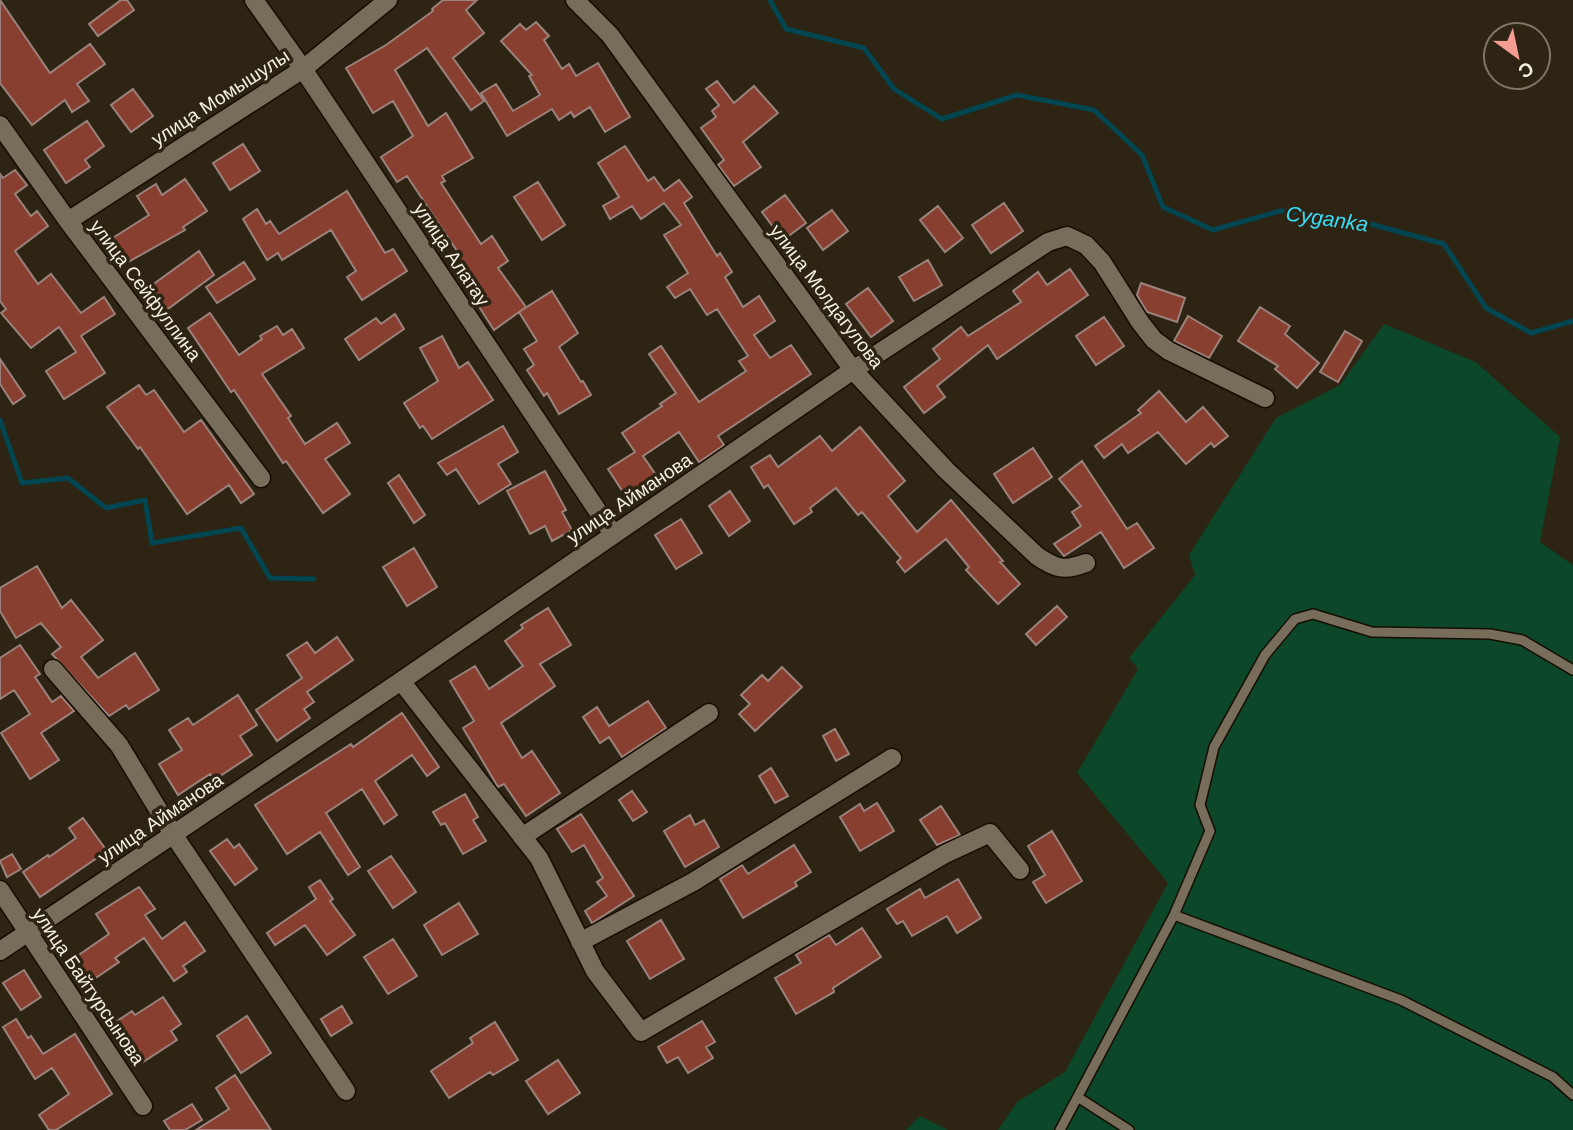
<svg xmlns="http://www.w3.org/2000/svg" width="1573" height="1130" font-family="Helvetica,sans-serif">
  <rect width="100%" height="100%" fill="#2d2413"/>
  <path fill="#0d472a" d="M1384,324L1476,362L1560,437L1540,542L1573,565V1130H998L1017,1102L1065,1072L1168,883L1077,773L1138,669L1129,658L1195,575L1189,555L1276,418L1340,385Z
    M920,1116L948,1130H906Z"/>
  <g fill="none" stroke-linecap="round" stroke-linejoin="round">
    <path stroke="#024651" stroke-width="5" d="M770,0L786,29L864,48L894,89L942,119L1017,95L1094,110L1142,155L1163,207L1213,230L1280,211L1367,223L1444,244L1486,308L1531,333L1573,321
      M0,420L22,483L68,478L106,508L145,500L152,543L241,528L270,578L314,579"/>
  </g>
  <path fill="#883f2f" stroke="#9b827d" stroke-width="2" d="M0,0L50,73L90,44L105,64L77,84L89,101L72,112L65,100L32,125L0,83Z
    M121,0H127L134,10L98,36L89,24Z
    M443,0H477L466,10L484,33L453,58L484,101L471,110L427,48L395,70L428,126L446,113L473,158L442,176L445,181L441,183L481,244L492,236L508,261L498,268L526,307L494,330L451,263L461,257L407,176L397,182L381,157L413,136L393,101L373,113L346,68L386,45L433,11L432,9Z
    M536,22L549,36L544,40L562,69L569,64L576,76L598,63L630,117L605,132L590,107L574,117L571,112L559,120L552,109L507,136L481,93L496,84L513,111L540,95L529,76L532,75L501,41L520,24L526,30Z
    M717,81L734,103L754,86L778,113L743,142L761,167L734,186L718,165L724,160L701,128L716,117L712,111L719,105L706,89Z
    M133,89L153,116L131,132L111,105Z
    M87,121L104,146L85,160L90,167L66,183L44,150Z
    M243,144L260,171L230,190L213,163Z
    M625,146L648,181L654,177L664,191L679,180L692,197L684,203L717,256L720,253L732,272L725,277L743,307L759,296L775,321L754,335L770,358L791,345L811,374L718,436L724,445L699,462L679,432L643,456L656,475L625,495L608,469L635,452L622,433L662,406L660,404L676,393L649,354L661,346L699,402L746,371L739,361L748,356L717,309L707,315L690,289L675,298L667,287L688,273L664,235L681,225L664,203L641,219L632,206L610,219L603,206L619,197L598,163Z
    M15,170L27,185L15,194L31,216L37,211L48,226L15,251L38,284L51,274L81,313L104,297L115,314L81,336L105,373L64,399L46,371L76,352L59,327L31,348L1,313L6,309L0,301V174L3,178Z
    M185,179L207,211L183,227L185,230L123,265L108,241L149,215L137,196L156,184L162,195Z
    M538,182L565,225L542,240L514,197Z
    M347,191L385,253L393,249L407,271L362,300L347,277L356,271L331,230L282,260L278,253L267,260L243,219L257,209L266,224L270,221L279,234Z
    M785,195L806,223L783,240L762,212Z
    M1004,203L1023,231L991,253L972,225Z
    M938,206L963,238L945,252L920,220Z
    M832,210L848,231L823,250L807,228Z
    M199,251L214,275L161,314L144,291Z
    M928,260L942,285L914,301L899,277Z
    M244,262L255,279L217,303L206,287Z
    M1070,269L1088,295L997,359L988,345L937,386L945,397L924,413L904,387L940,359L933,349L961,327L968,336L1021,302L1013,291L1038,272L1047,285Z
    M1141,283L1185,298L1177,322L1147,312L1137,295Z
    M868,288L893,321L871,337L846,304Z
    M552,291L578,333L559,347L581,382L583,381L591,395L559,414L547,393L544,396L527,370L534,365L524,349L537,341L519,312Z
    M1260,307L1290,326L1285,334L1319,363L1297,388L1275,369L1278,366L1238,341Z
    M210,313L239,355L262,339L260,336L277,326L283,335L292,329L304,348L262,374L291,416L288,418L305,444L337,423L350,443L325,459L350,494L323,513L286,461L283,463L234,390L231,392L188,328Z
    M395,314L404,329L359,360L345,339L376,318L381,324Z
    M1188,316L1222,336L1209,358L1174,341Z
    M1104,317L1124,346L1096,365L1076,336Z
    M1345,331L1362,341L1338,382L1320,372Z
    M442,336L459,368L468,362L493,400L432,439L423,426L420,428L404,403L438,381L420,348Z
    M0,359L25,396L13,404L0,384Z
    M139,385L146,395L154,390L184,432L201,420L254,494L241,503L229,485L187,514L140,447L138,449L107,407Z
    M1159,391L1186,422L1203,407L1228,436L1214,447L1211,443L1186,464L1158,432L1128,453L1122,444L1104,458L1095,446L1141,413L1138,410Z
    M503,426L518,452L498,464L511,484L479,504L456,469L447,475L438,463Z
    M860,427L905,481L888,496L917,532L951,500L1003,561L1000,562L1020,584L998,604L966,570L969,567L946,539L905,572L897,562L901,558L862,512L858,515L836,488L810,508L812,512L794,524L768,485L764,488L751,467L770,455L778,467L820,436L832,451Z
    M1033,448L1052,477L1013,503L994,474Z
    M1082,461L1127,529L1137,523L1154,548L1124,568L1101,532L1064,556L1054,544L1081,526L1072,512L1081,506L1059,479Z
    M545,471L566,510L562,512L572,530L552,541L545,526L530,534L507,491Z
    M399,475L425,515L414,523L388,483Z
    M730,491L750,521L729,536L709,506Z
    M681,519L702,553L676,569L655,535Z
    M414,548L437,587L407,606L383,567Z
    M37,566L62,608L71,600L103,640L81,657L98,678L135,653L159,690L129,709L126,705L109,716L52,654L61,647L41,623L16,638L0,611V588Z
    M1057,606L1067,617L1036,645L1026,634Z
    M548,608L571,645L540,664L555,686L501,723L522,758L532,751L560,793L526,816L504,784L498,787L463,728L474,721L450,681L475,666L489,689L523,666L505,641L523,628L521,625Z
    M337,637L353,660L307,692L314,702L304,709L310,718L277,741L256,710L302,678L287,655L307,642L315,653Z
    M20,645L40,674L35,677L52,702L61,696L74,711L41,733L59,760L30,779L1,733L30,714L14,690L0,699V658Z
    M782,667L802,687L755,731L739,714L750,704L741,695L762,675L768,681Z
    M238,695L257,725L240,736L252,755L214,780L210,774L178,795L159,764L182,750L169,730L188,718L193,725Z
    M648,701L666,728L622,757L609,737L600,743L583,717L597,707L609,726Z
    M402,713L439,767L427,776L412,755L375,781L397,815L384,824L362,789L326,813L360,867L348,875L320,832L287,854L255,805L351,744L353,747Z
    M835,729L849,754L836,761L823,736Z
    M771,768L788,796L775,803L759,776Z
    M632,791L647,812L633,821L619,800Z
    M465,794L478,817L473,820L486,841L463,854L445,823L441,825L433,812Z
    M877,803L894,831L860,851L840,817L860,804L864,811Z
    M941,806L960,835L937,845L920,820Z
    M581,814L634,896L592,923L585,911L607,896L597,882L603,878L584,845L572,852L557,829Z
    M690,815L695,825L704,820L719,847L685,867L664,831Z
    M83,818L107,851L40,897L23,872L48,855L49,857L76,838L69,828Z
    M1052,831L1082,881L1046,903L1033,882L1045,875L1028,846Z
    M227,839L234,848L239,844L257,869L235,885L210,851Z
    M794,845L811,872L795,882L797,886L743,918L720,879L742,865L748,874Z
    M12,854L21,869L7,877L0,861Z
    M391,856L416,892L393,908L368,871Z
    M958,879L981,918L957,933L947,916L912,936L903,921L897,924L887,909L920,889L925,898Z
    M320,880L333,899L330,901L355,935L327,955L305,925L275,945L267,933L316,899L309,887Z
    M139,887L155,909L145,915L162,939L185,922L205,951L183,966L187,972L174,981L144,938L115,958L119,962L87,984L70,961L109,934L96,914Z
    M459,903L478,934L442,955L424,925Z
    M661,920L684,959L650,979L627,941Z
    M862,928L881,957L833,988L834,992L796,1014L775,978L801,963L796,955L829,935L836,945Z
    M393,939L417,976L388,994L364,957Z
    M24,970L41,997L21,1010L3,983Z
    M163,997L181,1024L171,1031L177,1040L143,1062L117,1021L132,1011L135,1015Z
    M342,1006L352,1023L331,1036L321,1019Z
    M247,1016L271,1053L241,1073L217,1036Z
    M16,1019L28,1038L31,1036L43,1054L75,1034L112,1094L56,1130H49L39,1115L69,1094L52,1068L35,1079L3,1027Z
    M702,1021L715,1042L706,1047L713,1058L688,1073L678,1057L667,1063L658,1047Z
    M495,1022L518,1060L493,1075L490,1072L449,1098L431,1071L473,1043L470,1038Z
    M558,1060L580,1093L548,1114L526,1081Z
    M235,1075L271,1130H196L229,1109L216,1088Z
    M192,1104L202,1120L185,1130H170L164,1121Z"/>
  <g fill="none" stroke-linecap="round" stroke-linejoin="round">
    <g stroke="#150d01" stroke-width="12">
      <path id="service" d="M1174,915L1401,1000L1553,1077L1573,1095
        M1079,1098L1129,1130
        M1060,1130L1174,915L1210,831L1200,805L1214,747L1265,655L1295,619L1313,614L1372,632L1490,634L1522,640L1573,670"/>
    </g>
    <g stroke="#150d01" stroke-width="21">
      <path id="minor" d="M254,0L303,69L613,534
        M575,0L610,35L853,370L946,470L1037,556C1056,569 1064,571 1086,563
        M0,125L68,221L261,478
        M68,221L303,69L388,0
        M53,669L119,745L173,834L346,1091
        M401,681L539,858L595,971L641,1032L945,854L990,833L1020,870
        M522,837L709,713
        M0,890L143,1106
        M580,942L693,882L892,758
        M0,951L401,681L853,370L1048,242L1067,236L1086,245L1102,262L1140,322L1154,340L1169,351L1265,398"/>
    </g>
    <use href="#service" stroke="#786d5a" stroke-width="9"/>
    <use href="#minor" stroke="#786d5a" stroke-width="18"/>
  </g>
  <g text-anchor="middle" stroke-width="7" stroke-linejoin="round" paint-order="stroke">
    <g font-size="19" fill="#f5efe4" stroke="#2d2413">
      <text transform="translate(220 97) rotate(-33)" y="7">улица Момышулы</text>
      <text transform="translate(452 254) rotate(56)" y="7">улица Алатау</text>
      <text transform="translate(146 290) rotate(53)" y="7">улица Сейфуллина</text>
      <text transform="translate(827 296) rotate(53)" y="7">улица Молдагулова</text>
      <text transform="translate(629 498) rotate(-34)" y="7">улица Айманова</text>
      <text transform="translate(160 818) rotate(-34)" y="7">улица Айманова</text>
      <text transform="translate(89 986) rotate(56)" y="7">улица Байтурсынова</text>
    </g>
    <g font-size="21" font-style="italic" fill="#39ddf9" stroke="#2d2413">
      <text transform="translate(1327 219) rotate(8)" y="7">Cyganka</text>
    </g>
  </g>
  <g transform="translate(1517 56) rotate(147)"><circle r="33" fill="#2d2413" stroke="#7d7567" stroke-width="2"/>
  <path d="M0-5L12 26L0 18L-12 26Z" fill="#f59c93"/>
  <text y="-10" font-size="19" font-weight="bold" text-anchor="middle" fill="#f5efe4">С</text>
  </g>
</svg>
